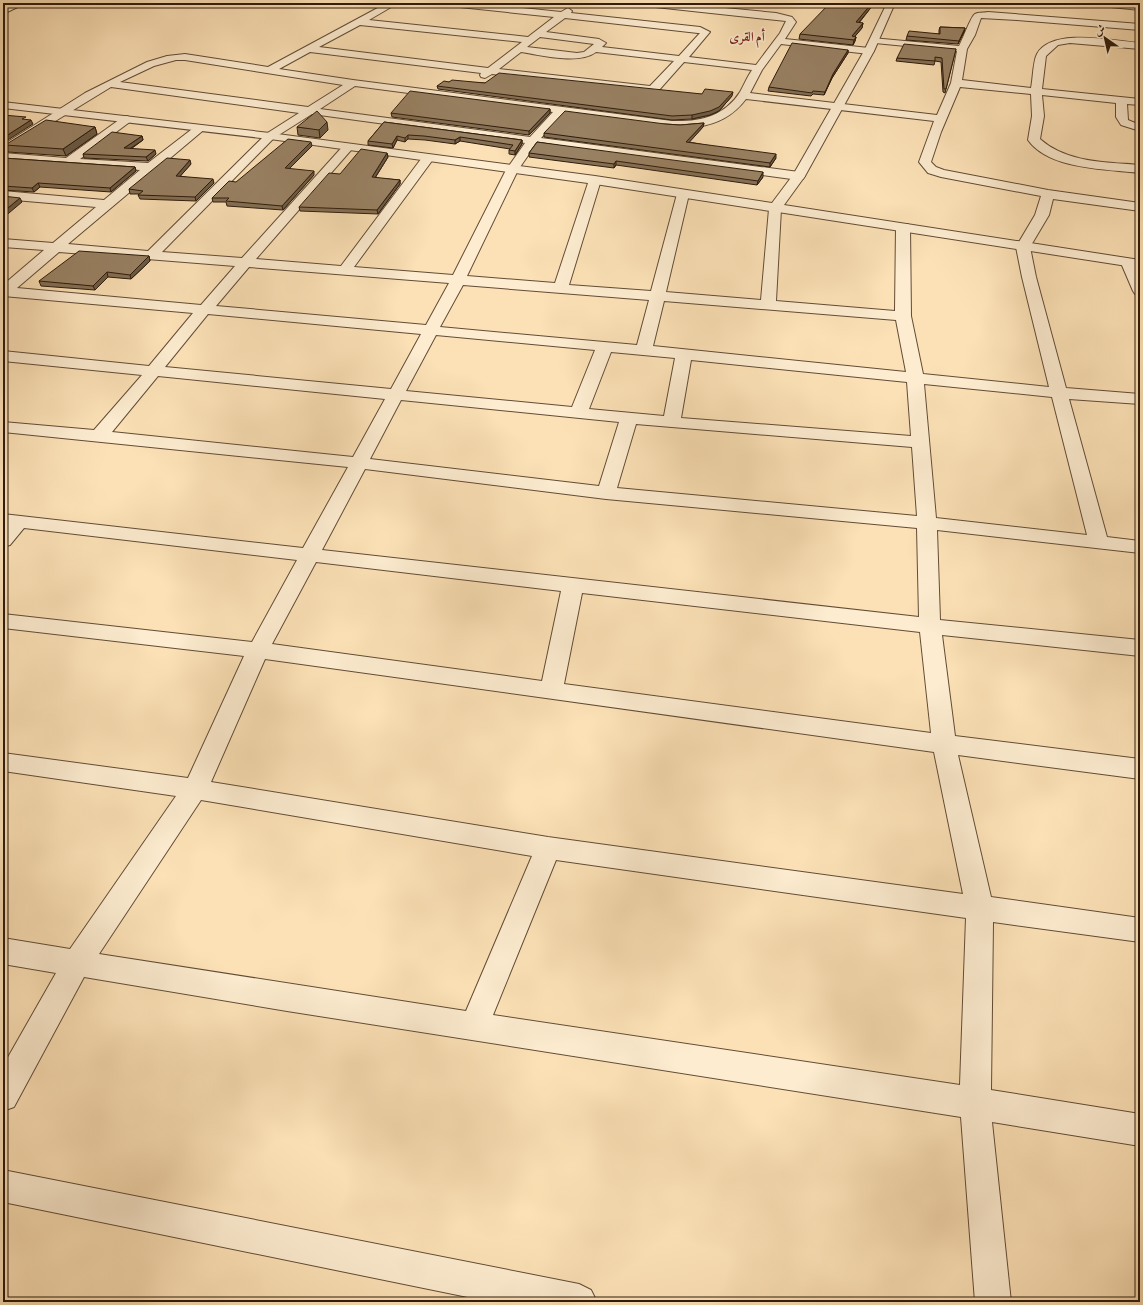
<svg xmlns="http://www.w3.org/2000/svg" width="1143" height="1305" font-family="'Libre Bodoni',Amiri,serif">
  <rect width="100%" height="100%" fill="#fce1b6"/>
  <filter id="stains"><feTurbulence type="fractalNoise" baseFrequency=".005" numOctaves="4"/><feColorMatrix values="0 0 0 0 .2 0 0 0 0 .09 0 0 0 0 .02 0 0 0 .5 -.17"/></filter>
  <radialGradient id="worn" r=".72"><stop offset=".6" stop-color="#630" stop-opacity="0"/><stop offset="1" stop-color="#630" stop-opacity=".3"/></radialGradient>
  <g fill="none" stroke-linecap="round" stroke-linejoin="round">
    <g stroke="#624c36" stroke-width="2">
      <path id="minor" d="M14,3H26L3,14V8Z
        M387,3H398L369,20L528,37L554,17L450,6L446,3H475L561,12L568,8L572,11L571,13L700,27L710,32L689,57L756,65L780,33L786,21L646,6L642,3H673L776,13L792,17L796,22L785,39L869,48L874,51L869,54L781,44L762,70L750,93L937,115L951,83L957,51L875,43L872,42L870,40L872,38L959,46C963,39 971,16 975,14C978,12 984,13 988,12L1140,24V30L1017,20L981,18L975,35L967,49L962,80L1031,88C1033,79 1033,61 1037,54C1052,27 1114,41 1140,43V49L1070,43L1058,45L1046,56L1042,89L1140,99V105L1127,104L1128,120L1140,125V131L1121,125L1116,117V103L1042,95L1044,116L1040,139C1067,163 1106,162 1140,165V173C1107,169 1049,170 1028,140L1032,116L1031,94L960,87L941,132L931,162L936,167L944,170L1048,190L1140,203V211L1053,199L1049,215L1030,247L1036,277L1066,388L1140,394V404L1069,399L1107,537L1140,541V553L937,530L940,620L1140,640V656L942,635L955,736L1140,759V779L958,755L991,897L1140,918V942L993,922L991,1090L1140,1114V1146L992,1122L1011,1302H975L961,1117L287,1011L84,977L14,1107L3,1111V1066L56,973L3,964V938L70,949L176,796L3,771V753L188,778L244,656L3,628V614L252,642L297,560L24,528L10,545L3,547V528L5,526H3V514L303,548L348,467L3,432V422L94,430L142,375L3,361V351L149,366L193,313L3,296V285L44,250L3,247V239L53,243L96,207L3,199V191L104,200L140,170L3,161V145L85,93L147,62L167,56L185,54L268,67ZM565,18L698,33H700L679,56L602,47L606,43L599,39L546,32ZM360,25L522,42L488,68L319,47ZM540,37L594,44L584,52L577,53L527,47ZM310,52L481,73L480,75L481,77L485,78L492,74L652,92L660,89L684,62L752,70C747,77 744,85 740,92C724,117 699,122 672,121L353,80L279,69ZM521,52C541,55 579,65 596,52L674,61L650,86L499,69ZM176,60H185L343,85L308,107L120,82L154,66ZM355,86L553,112L530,137L320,109ZM111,87L299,113L266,134L148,251L68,244L206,128L204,126H196L148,163L80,159L131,121L133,119L127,116L123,117L66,158L3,153ZM746,99L934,121L919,162L928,173L941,177L1041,196L1035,215L1016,247L1022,277L1049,387L923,374L911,316L910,227L908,224H898L896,227L895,311L776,301L781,209L780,206H770L769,209L761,300L666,292L689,194L687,191H679L677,194L651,291L569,285L601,180L599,177H591L589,180L555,283L467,276L518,170L536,144L799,180L803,179L805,176L803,173L799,172L541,138L564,113C587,116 610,119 634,122C675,128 717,137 746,99ZM312,114L525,143L506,170L453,275L354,267L434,158L432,155H424L341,266L256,259L352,149L354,147L352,145H344L242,258L162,252L274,138ZM59,252L235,266L201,305L17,288ZM249,267L449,283L426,325L216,306ZM463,285L649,300L637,345L440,327ZM664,301L896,320L906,372L653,346ZM208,314L421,334L391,389L165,367ZM436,335L595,350L572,407L406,391ZM611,352L675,358L664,416L589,409ZM691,360L907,382L911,436L681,418ZM158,376L385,399L353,457L112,432ZM924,384L1052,397L1087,535L936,518ZM401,400L619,422L599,486L370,459ZM636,424L912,447L917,516L617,488ZM365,469L606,499L917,528L919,617L322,550ZM316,562L561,591L542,681L272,644ZM582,593L920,632L931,733L564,684ZM265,659L934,752L963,894L548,837L211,782ZM201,800L532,856L466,1011L99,954ZM556,860L966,918L960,1085L493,1015Z
        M874,3H894V4C890,8 878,7 874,3Z
        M1097,3L1140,4V10L1101,6Z
        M1128,259L1133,260L1140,274V295L1135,294L1133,291L1121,263L1123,260Z
        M3,1170L579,1284L591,1290L597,1302H492L3,1202Z"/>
    </g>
    <g stroke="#624c36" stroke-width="2">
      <path id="tertiary" d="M887,3H895L874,51L805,176L784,205L1140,260V268L778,212L775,213L770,211L595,184L270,139L3,108V102L270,133L595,176L772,203L793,175L864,51Z"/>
    </g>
    <use href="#minor" fill="#fdecd0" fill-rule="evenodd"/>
    <use href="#tertiary" fill="#fdecd0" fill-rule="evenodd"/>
  </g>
  <path fill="#847056" stroke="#2e1b0b" d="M873,5L859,23H863L862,28L855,36L856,37L855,41L853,45L799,39L800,34Z
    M940,27L965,28L964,32L958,44L906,40L907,36L939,34V30Z
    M956,49L945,93L943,92L941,62L935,61L934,65L896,61L897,58Z
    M848,50V53L832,78L824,95L813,94L811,96L768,91L769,87Z
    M449,82L485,83L732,96L719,111L710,115L692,119L672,120L438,89L437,86Z
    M550,109V113L529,135L392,117L391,113Z
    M384,122L522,140V144L515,155L509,154V150L510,149L460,141L455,144L425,140L408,139L405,142L397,140L393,148L368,145V141Z
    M704,123L703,127L689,142L776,158L770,167L544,137V133L665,124L680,125Z
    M95,127L97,134L66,156L8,152L5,145Z
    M297,127L328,130L320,138L298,135Z
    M142,136L143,140L131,149L156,154L148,161L84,158L83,154Z
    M537,142L763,177L757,185L616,165L614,168L529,157V153Z
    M312,146L289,169L314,175L283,210L227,206L226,202H213L212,198Z
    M387,153L388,157L375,178L400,180V184L378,214L300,211L299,207Z
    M3,158L135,167L136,171L111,192L40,187L34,192L3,190Z
    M191,164L180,176L214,183L196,201L140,199L138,195L139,194H130L129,189Z
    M149,256L150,261L131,279L108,277L95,290L41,286L39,281Z"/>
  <path fill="#6b5b46" stroke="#2e1b0b" d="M872,3H873V5L855,27L856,22Z
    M863,23L862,28L852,40V36Z
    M965,28L964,32L958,44L959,41Z
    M856,37L855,41L853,45L854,40Z
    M848,50V53L832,78L824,95L825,92L833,74Z
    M733,92L732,96L719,111L710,115L692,119V115Z
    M550,109V113L529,135V131Z
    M31,120L33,124L3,143V138Z
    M327,122L328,130L320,138L319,130Z
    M704,123L703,127L686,146V142Z
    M95,127L97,134L66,156L63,149Z
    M408,135V139L405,142V138Z
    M142,136L143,140L125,152L124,148Z
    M397,136V140L393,148L392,144Z
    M460,137V141L455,144V140Z
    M522,140V144L515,155V151Z
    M311,142L312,146L286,172L285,168Z
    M155,150L156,154L148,161L146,157Z
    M387,153L388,157L373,181L372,177Z
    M776,154V158L770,167V163Z
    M190,160L191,164L177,180L176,176Z
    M616,161V165L614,168V164Z
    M135,167L136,171L111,192L110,188Z
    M314,171V175L283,210L282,206Z
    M763,172V177L757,185L758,181Z
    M213,179L214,183L196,201L195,197Z
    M400,180V184L378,214L377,210Z
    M38,183L40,187L34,192L32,188Z
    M20,198L22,202L3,218V212Z
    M149,256L150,261L131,279L130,275Z
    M107,272L108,277L95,290L93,286Z"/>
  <path fill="#998264" stroke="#2e1b0b" d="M830,3H872L856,22L863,23L852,36L856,37L854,40L800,34Z
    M940,27L965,28L959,41L907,36L909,31L940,34Z
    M792,43L848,50L833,74L825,92L813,91L812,93L769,87Z
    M904,44L956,49L946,89H944L942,58L935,57V61L897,58Z
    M499,73L702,94L705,89L733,92L719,107L710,111L692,115L672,116L437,86L444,81L449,82L452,80L485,83Z
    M410,91L550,109L529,131L391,113Z
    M317,111L327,122L319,130L297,127Z
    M565,111L665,124L680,125L704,123L686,142L776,154L770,163L544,133Z
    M3,115L26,117L22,119L31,120L3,138Z
    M46,120L95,127L63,149L5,145Z
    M384,122L522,140L515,151L509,150L513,145L460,137L455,140L424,136L408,135L405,138L397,136L392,144L368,141Z
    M112,132L142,136L124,148L155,150L146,157L83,154Z
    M288,139L311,142L285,168L314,171L282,206L226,201L229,198H212L229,181L236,182Z
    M537,142L763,172L758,181L616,161L614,164L529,153Z
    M361,149L387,153L372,177L400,180L377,210L299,207L329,173L340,174Z
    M3,158L135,167L110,188L38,183L32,188L3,186Z
    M167,158L190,160L176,176L213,179L195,197L138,195L143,191L129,189Z
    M3,196L20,198L3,212Z
    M79,251L149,256L130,275L107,272L93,286L39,281Z"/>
  <g text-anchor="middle" stroke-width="3.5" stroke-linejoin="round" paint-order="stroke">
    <g font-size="13" font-weight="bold" fill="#7a1f14" stroke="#fdecd0">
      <text x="747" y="41">أم القرى</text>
    </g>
  </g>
  <rect width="1143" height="1305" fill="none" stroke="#fce1b6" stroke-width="16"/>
  <rect x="4" y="4" width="1135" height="1297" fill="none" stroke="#2e1b0b" stroke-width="2"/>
  <rect x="8" y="8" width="1127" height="1289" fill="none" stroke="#2e1b0b"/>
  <g transform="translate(1105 38) rotate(326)" stroke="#fdecd0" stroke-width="3" paint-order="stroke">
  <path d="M0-3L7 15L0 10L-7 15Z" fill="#2e1b0b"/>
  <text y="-6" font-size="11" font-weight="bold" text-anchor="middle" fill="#2e1b0b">ش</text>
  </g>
  <rect width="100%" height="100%" filter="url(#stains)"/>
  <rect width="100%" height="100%" fill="url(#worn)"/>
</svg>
